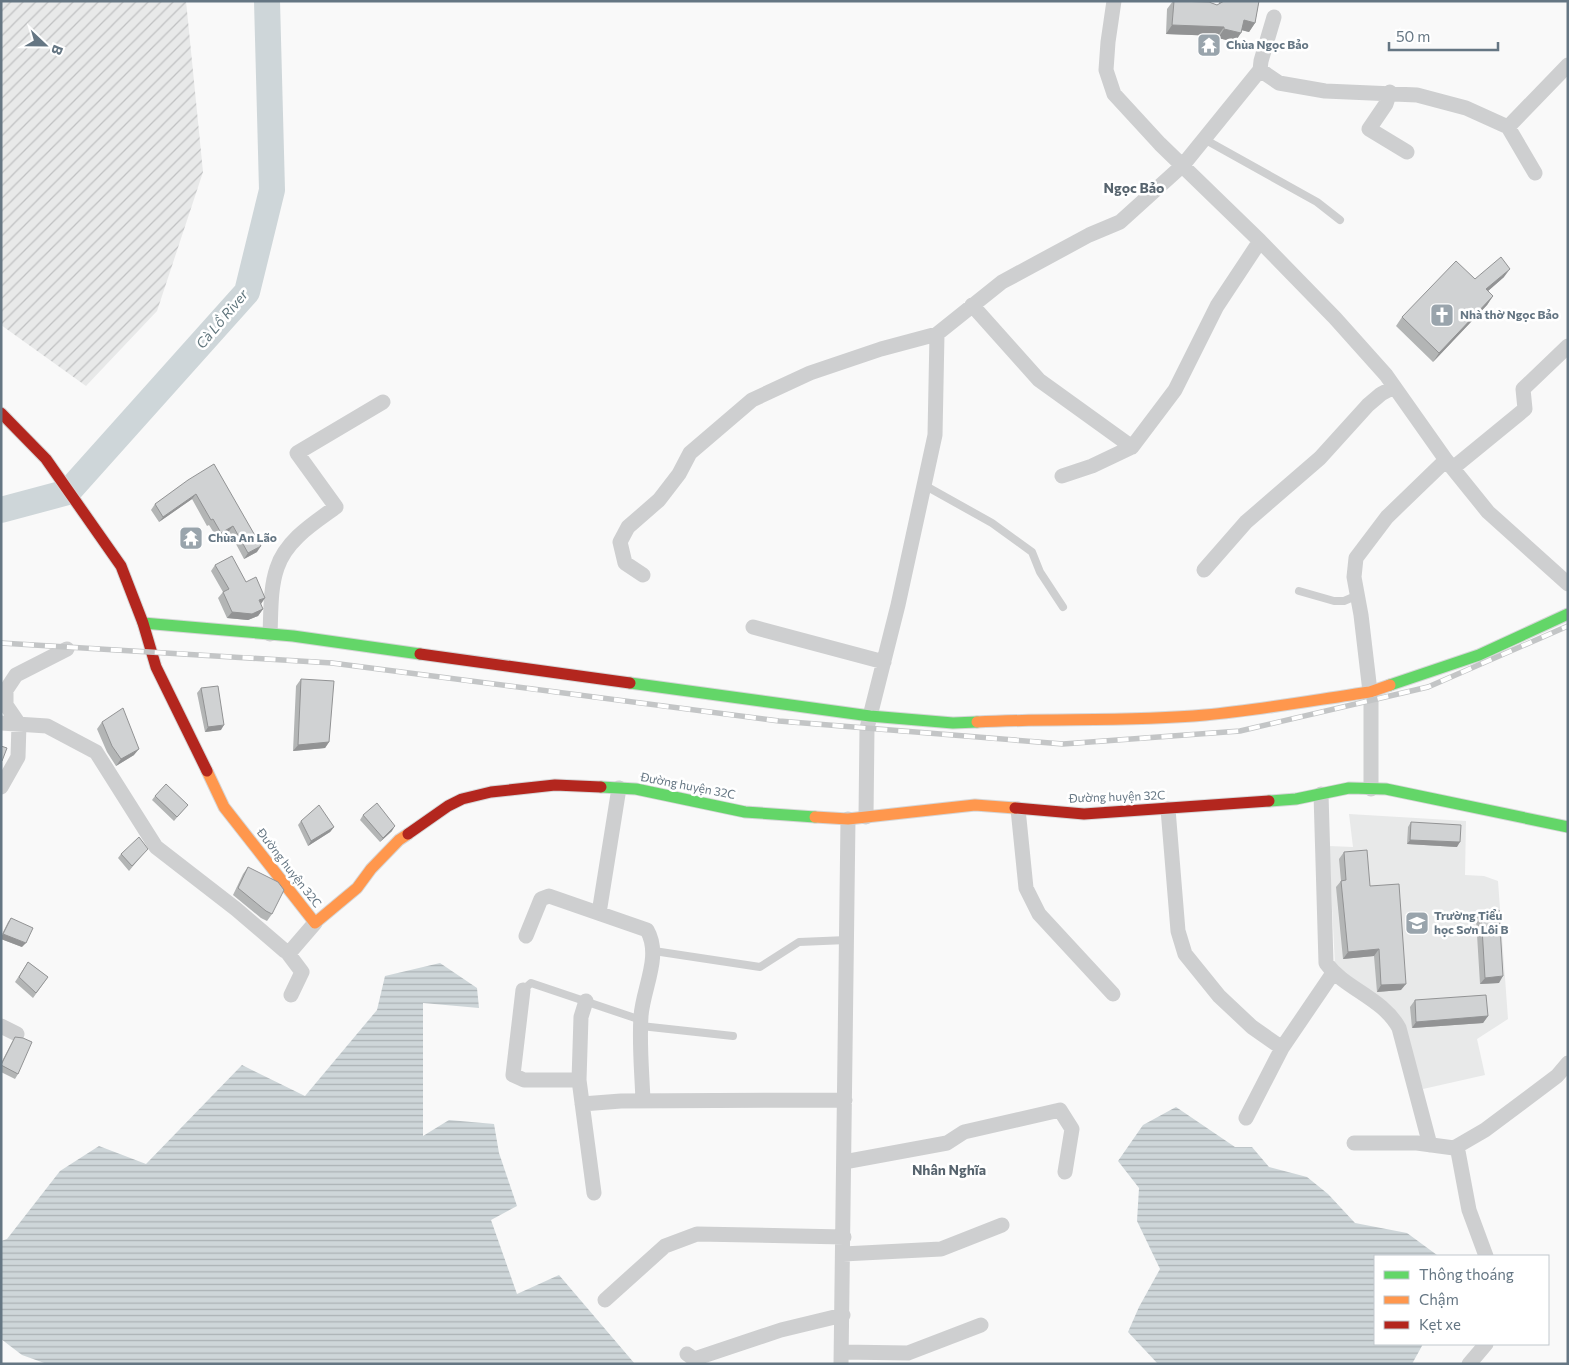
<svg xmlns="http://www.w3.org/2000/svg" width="1569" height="1365" font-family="Commissioner,sans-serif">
  <defs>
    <pattern id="industrial-furrows" width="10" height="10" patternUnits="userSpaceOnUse" patternTransform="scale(1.25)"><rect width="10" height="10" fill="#e8e9e9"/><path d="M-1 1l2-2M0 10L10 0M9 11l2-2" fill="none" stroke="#c0c1c2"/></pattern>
    <pattern id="water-rules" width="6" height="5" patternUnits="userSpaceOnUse" patternTransform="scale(1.25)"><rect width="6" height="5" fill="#ced6d9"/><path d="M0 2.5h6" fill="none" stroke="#abb2b5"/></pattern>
  </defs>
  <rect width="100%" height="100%" fill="#f9f9f9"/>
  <path fill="#e8e9e9" d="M1349,814L1466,821L1465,875L1484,876L1498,881L1508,1019L1477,1039L1485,1075L1423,1089L1400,1021L1335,965L1329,846L1353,847Z"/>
  <path fill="url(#industrial-furrows)" d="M1,1H186L203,172L157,311L86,386L1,325Z"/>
  <path fill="url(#water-rules)" d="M440,963L477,988L479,1008L423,1003V1136L449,1120L494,1124L499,1153L517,1206L491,1220L517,1294L559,1275L635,1364H47L22,1355L1,1339V1241L7,1239L60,1171L99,1146L146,1164L242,1065L305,1096L377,1010L385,976Z
    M1176,1107L1235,1147H1252L1269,1167L1307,1177L1328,1194L1355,1223L1407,1233L1437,1255L1375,1256V1344H1423L1412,1364H1158L1128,1332L1139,1307L1160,1269L1137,1221L1139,1188L1118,1161L1143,1125Z"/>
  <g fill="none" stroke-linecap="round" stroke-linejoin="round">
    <path stroke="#ced6d9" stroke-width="26" d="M1,510L68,492L247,292L272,190L267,1"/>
    <g stroke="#d5d6d7" stroke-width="13">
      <path id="fast" d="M143,623L293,636L420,654
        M630,683L870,716L953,723L977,722
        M1390,685L1479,655L1568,614
        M601,787L636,789L745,812L815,817
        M1269,801L1296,799L1349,788L1386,789L1568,827"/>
    </g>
    <g stroke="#d5d6d7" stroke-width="13">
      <path id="slow" d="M977,722C1053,718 1129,722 1205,715C1260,710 1315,700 1370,692L1390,685
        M207,771L224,807L315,923L357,888L371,869L399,840L408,834
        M815,817L848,819L975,805L1015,808"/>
    </g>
    <g stroke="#d5d6d7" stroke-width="13">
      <path id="jam" d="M1,413L46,459L121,566L143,623L156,667L207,771
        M420,654L630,683
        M1015,808L1084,814L1269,801
        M408,834L448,806L462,799L491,792L555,785L601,787"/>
    </g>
    <path stroke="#cecfd0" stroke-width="8" d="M1204,139L1317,202L1340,220
      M924,485L992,523L1032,552L1040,572L1063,607
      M1299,591L1334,601H1344L1358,595
      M654,951L760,967L799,942L847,940
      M523,990L531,983L641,1020
      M641,1026L733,1036"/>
    <path stroke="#cecfd0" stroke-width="15" d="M1114,1L1108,42L1106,70L1114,94L1160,144L1260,241L1335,318L1386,375L1446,460L1488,512L1568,584
      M1260,70L1279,83L1325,91L1417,95L1466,108L1508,127L1535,173
      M1390,92L1386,104L1369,129L1407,152
      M1508,127L1568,65
      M972,305L1039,380L1132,447
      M1453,468L1525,409L1523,389L1568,346
      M1062,476L1092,466L1132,447L1175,390L1217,306L1260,241
      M1204,570L1246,522L1320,458L1368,405L1381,394L1394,387
      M643,575L625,563L620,542L628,527L659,500L679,474L690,453L752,400L810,373L881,349L937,334L1002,282L1089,235L1120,222L1183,165L1260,70L1261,61L1274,17
      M753,627L884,662
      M270,634C271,613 270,588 277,568C286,540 314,523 336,507L297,453L383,402
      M1,723L47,726L96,752L156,847L236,909L285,951L290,952L315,923
      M1,787L18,757L19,724L6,705V690L16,675L67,649
      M1371,789V700L1361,615L1354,577L1356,558L1387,517L1446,460
      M1321,794L1326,963C1345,989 1383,998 1399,1028L1430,1145
      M1018,809L1026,888L1039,914L1113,994
      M1168,809L1178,931L1185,954L1219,996L1252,1027L1282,1048
      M866,817L867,728L898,605L935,435L937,334
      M599,913L619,788
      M526,936L541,899L549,896L647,930C662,956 643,988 641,1016C639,1044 642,1073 643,1101
      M287,952L302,972L291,995
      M523,990L513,1075L524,1080H579
      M586,1001L581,1017L579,1080L594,1193
      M1,1026L17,1034
      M582,1104L621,1101L845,1100
      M1246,1118L1282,1048L1333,973
      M1354,1143H1417L1454,1148L1485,1130L1557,1076L1568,1063
      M1457,1146L1469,1210L1486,1256
      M844,1162L947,1143L964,1132L1060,1110L1072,1129L1065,1172
      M843,1254L941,1249L1002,1225
      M605,1300L665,1246L697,1234L844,1237
      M842,1352L908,1353L981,1325
      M687,1354L694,1359L781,1330L843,1315
      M841,1364L848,819
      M1469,1364L1486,1344"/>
    <use href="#fast" stroke="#63d668" stroke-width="11"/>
    <use href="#slow" stroke="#ff974d" stroke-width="11"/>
    <use href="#jam" stroke="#b3261e" stroke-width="11"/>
    <g stroke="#c3c5c6" stroke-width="5.5">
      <path id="rail" d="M1,643L332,663L779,721L1063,744L1240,731L1428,687L1568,626"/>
    </g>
    <use href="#rail" stroke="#fff" stroke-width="4" stroke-dasharray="11" stroke-linecap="butt"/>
  </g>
  <path fill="#b3b5b5" d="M1173,1H1195L1217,5L1219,4V1H1259L1255,23L1249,32L1242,30L1235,42L1218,38V36L1166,34L1167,9Z
    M1504,277L1488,291L1493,296L1487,305L1433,362L1396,326L1402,317L1475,279Z
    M214,464L257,552L244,559L229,531L217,538L209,525L207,526L192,499L159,522L151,510L155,504Z
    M215,565L246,582L260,604L263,609L258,616L248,620L227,618L218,598L223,592L211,571Z
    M301,679L329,742L325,748L293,751L296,686Z
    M201,688L221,730L205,732L197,693Z
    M102,722L134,755L116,766L107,752L97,729Z
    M155,796L184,809L174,821L152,800Z
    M363,815L392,831L380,842L360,820Z
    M301,821L334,827L330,832L308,846L298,825Z
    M1411,822L1457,847L1407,844L1408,827Z
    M1344,852L1370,886L1401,990L1377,992L1374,956L1343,959L1336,887L1341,881L1339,859Z
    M144,853L129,871L118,858L121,854Z
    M248,867L272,914L267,921L261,918L233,895L243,874Z
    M1481,911L1499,983L1480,984L1476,918Z
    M11,918L22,947L1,939V936L8,922Z
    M28,962L48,977L33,998L15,982Z
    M1415,1000L1488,1016L1483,1023L1412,1028L1410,1007Z
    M15,1037L18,1074L15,1079L1,1072V1063L12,1042Z"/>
  <path fill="#929394" d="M1244,20L1255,23L1249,32L1237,29Z
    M1172,25L1224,27L1218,36L1166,34Z
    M1224,29L1241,33L1235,42L1218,38Z
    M1510,269L1504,277L1480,298L1486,289Z
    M1493,296L1487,305L1433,362L1439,353Z
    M196,494L192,499L159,522L163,517Z
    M233,526L229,531L217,538L221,533Z
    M261,546L257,552L244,559L248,553Z
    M265,598L261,604L259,600Z
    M263,609L258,616L248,620L227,618L232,612Z
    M224,725L221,730L205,732L208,727Z
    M329,742L325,748L293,751L298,745Z
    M139,749L134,755L116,766L121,759Z
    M395,826L392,831L380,842L383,838Z
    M334,827L330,832L308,846L311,841Z
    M1410,840L1460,842L1457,847L1407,844Z
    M3,934L26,943L22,947L1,939V937Z
    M1379,949L1374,956L1343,959L1348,952Z
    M1503,976L1499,983L1480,984L1485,978Z
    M1406,984L1401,990L1377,992L1381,985Z
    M1488,1016L1483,1023L1412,1028L1416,1022Z"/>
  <path fill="#d0d2d3" stroke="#929394" d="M1174,1L1209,2L1217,5L1224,1H1259L1255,23L1244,20L1241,33L1224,29V27L1172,25Z
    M1501,257L1510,269L1486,289L1493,296L1439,353L1402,317L1456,261L1475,279Z
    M214,464L261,546L248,553L233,526L221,533L213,519L211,520L196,494L163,517L155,504L188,480Z
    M232,556L246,582L256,577L265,598L259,600L263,609L252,614L232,612L223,592L229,589L215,565Z
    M301,679L334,681L329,742L298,745Z
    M218,686L224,725L208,727L201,688Z
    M123,708L139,749L121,759L112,746L102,722Z
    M1,746L7,748L2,761L1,760Z
    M166,784L188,805L177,817L155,796Z
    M377,803L395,826L383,838L363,815Z
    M319,805L334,827L311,841L301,821Z
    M1411,822L1461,825L1460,842L1410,840Z
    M139,837L148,849L132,866L121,854Z
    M1367,850L1370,886L1399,884L1406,984L1381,985L1379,949L1348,952L1341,881L1346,880L1344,852Z
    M248,867L278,882L284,890L272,914L266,911L238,888Z
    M1499,910L1503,976L1485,978L1481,911Z
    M11,918L33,928L26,943L3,934Z
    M28,962L48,977L36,993L19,977Z
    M1486,995L1488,1016L1416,1022L1415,1000Z
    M15,1037L23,1038L32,1042L18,1074L1,1065Z"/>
  <defs>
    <g id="temple-square" transform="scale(1.25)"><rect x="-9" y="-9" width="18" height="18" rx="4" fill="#99a4ac" stroke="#fff"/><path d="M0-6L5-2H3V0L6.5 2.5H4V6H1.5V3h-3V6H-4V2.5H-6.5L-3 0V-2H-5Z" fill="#fff"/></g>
    <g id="church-square" transform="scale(1.25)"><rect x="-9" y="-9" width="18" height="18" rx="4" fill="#99a4ac" stroke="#fff"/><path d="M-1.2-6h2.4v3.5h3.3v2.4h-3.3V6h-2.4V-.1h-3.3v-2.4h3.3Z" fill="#fff"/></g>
    <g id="school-square" transform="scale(1.25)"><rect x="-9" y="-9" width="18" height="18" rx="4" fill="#99a4ac" stroke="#fff"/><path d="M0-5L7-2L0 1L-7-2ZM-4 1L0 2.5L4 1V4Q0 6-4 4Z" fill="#fff"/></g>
  </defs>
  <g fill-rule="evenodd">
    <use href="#temple-square" x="1209" y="45"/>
    <use href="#church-square" x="1442" y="315"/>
    <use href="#temple-square" x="191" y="538"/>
    <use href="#school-square" x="1417" y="923"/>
  </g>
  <g text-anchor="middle" stroke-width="5" stroke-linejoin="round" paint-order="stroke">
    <g font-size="12" font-weight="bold" fill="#657683" stroke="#fff" text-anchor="start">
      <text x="1226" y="49">Chùa Ngọc Bảo</text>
      <text x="1460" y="319">Nhà thờ Ngọc Bảo</text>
      <text x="208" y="542">Chùa An Lão</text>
      <text x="1434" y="920">Trường Tiểu<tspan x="1434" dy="14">học Sơn Lôi B</tspan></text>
    </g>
    <g font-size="12" fill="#657683" stroke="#fff">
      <text transform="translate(688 786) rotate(11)" y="4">Đường huyện 32C</text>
      <text transform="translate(1117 797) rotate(-2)" y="4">Đường huyện 32C</text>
      <text transform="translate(289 868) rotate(52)" y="4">Đường huyện 32C</text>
    </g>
    <g font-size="14" font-weight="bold" fill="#57646e" stroke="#fff">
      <text x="1134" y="193">Ngọc Bảo</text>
      <text x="949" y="1175">Nhân Nghĩa</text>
    </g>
    <g font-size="14" font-style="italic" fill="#60757c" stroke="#fff">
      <text transform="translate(222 319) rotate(-50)" y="5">Cà Lồ River</text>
    </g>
  </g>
  <rect width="1569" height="1365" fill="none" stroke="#657683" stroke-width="5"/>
  <rect x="1374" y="1255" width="175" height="90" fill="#ffffff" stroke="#c1c8cd"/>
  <rect x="1384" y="1271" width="25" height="8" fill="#63d668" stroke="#c1c8cd"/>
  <text x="1419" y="1280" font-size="15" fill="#657683">Thông thoáng</text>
  <rect x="1384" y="1296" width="25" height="8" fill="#ff974d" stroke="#c1c8cd"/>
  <text x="1419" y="1305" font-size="15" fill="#657683">Chậm</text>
  <rect x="1384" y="1321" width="25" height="8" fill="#b3261e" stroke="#c1c8cd"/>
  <text x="1419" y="1330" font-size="15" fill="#657683">Kẹt xe</text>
  <g transform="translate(45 45) rotate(112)" stroke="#ffffff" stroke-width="4" paint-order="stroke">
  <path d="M0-4L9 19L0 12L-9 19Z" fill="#657683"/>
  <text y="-8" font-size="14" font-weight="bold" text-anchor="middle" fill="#657683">B</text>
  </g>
  <path d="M1389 42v8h109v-8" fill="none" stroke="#657683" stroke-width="2.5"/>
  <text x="1396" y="42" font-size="15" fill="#657683" stroke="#ffffff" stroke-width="4" paint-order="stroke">50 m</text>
</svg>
